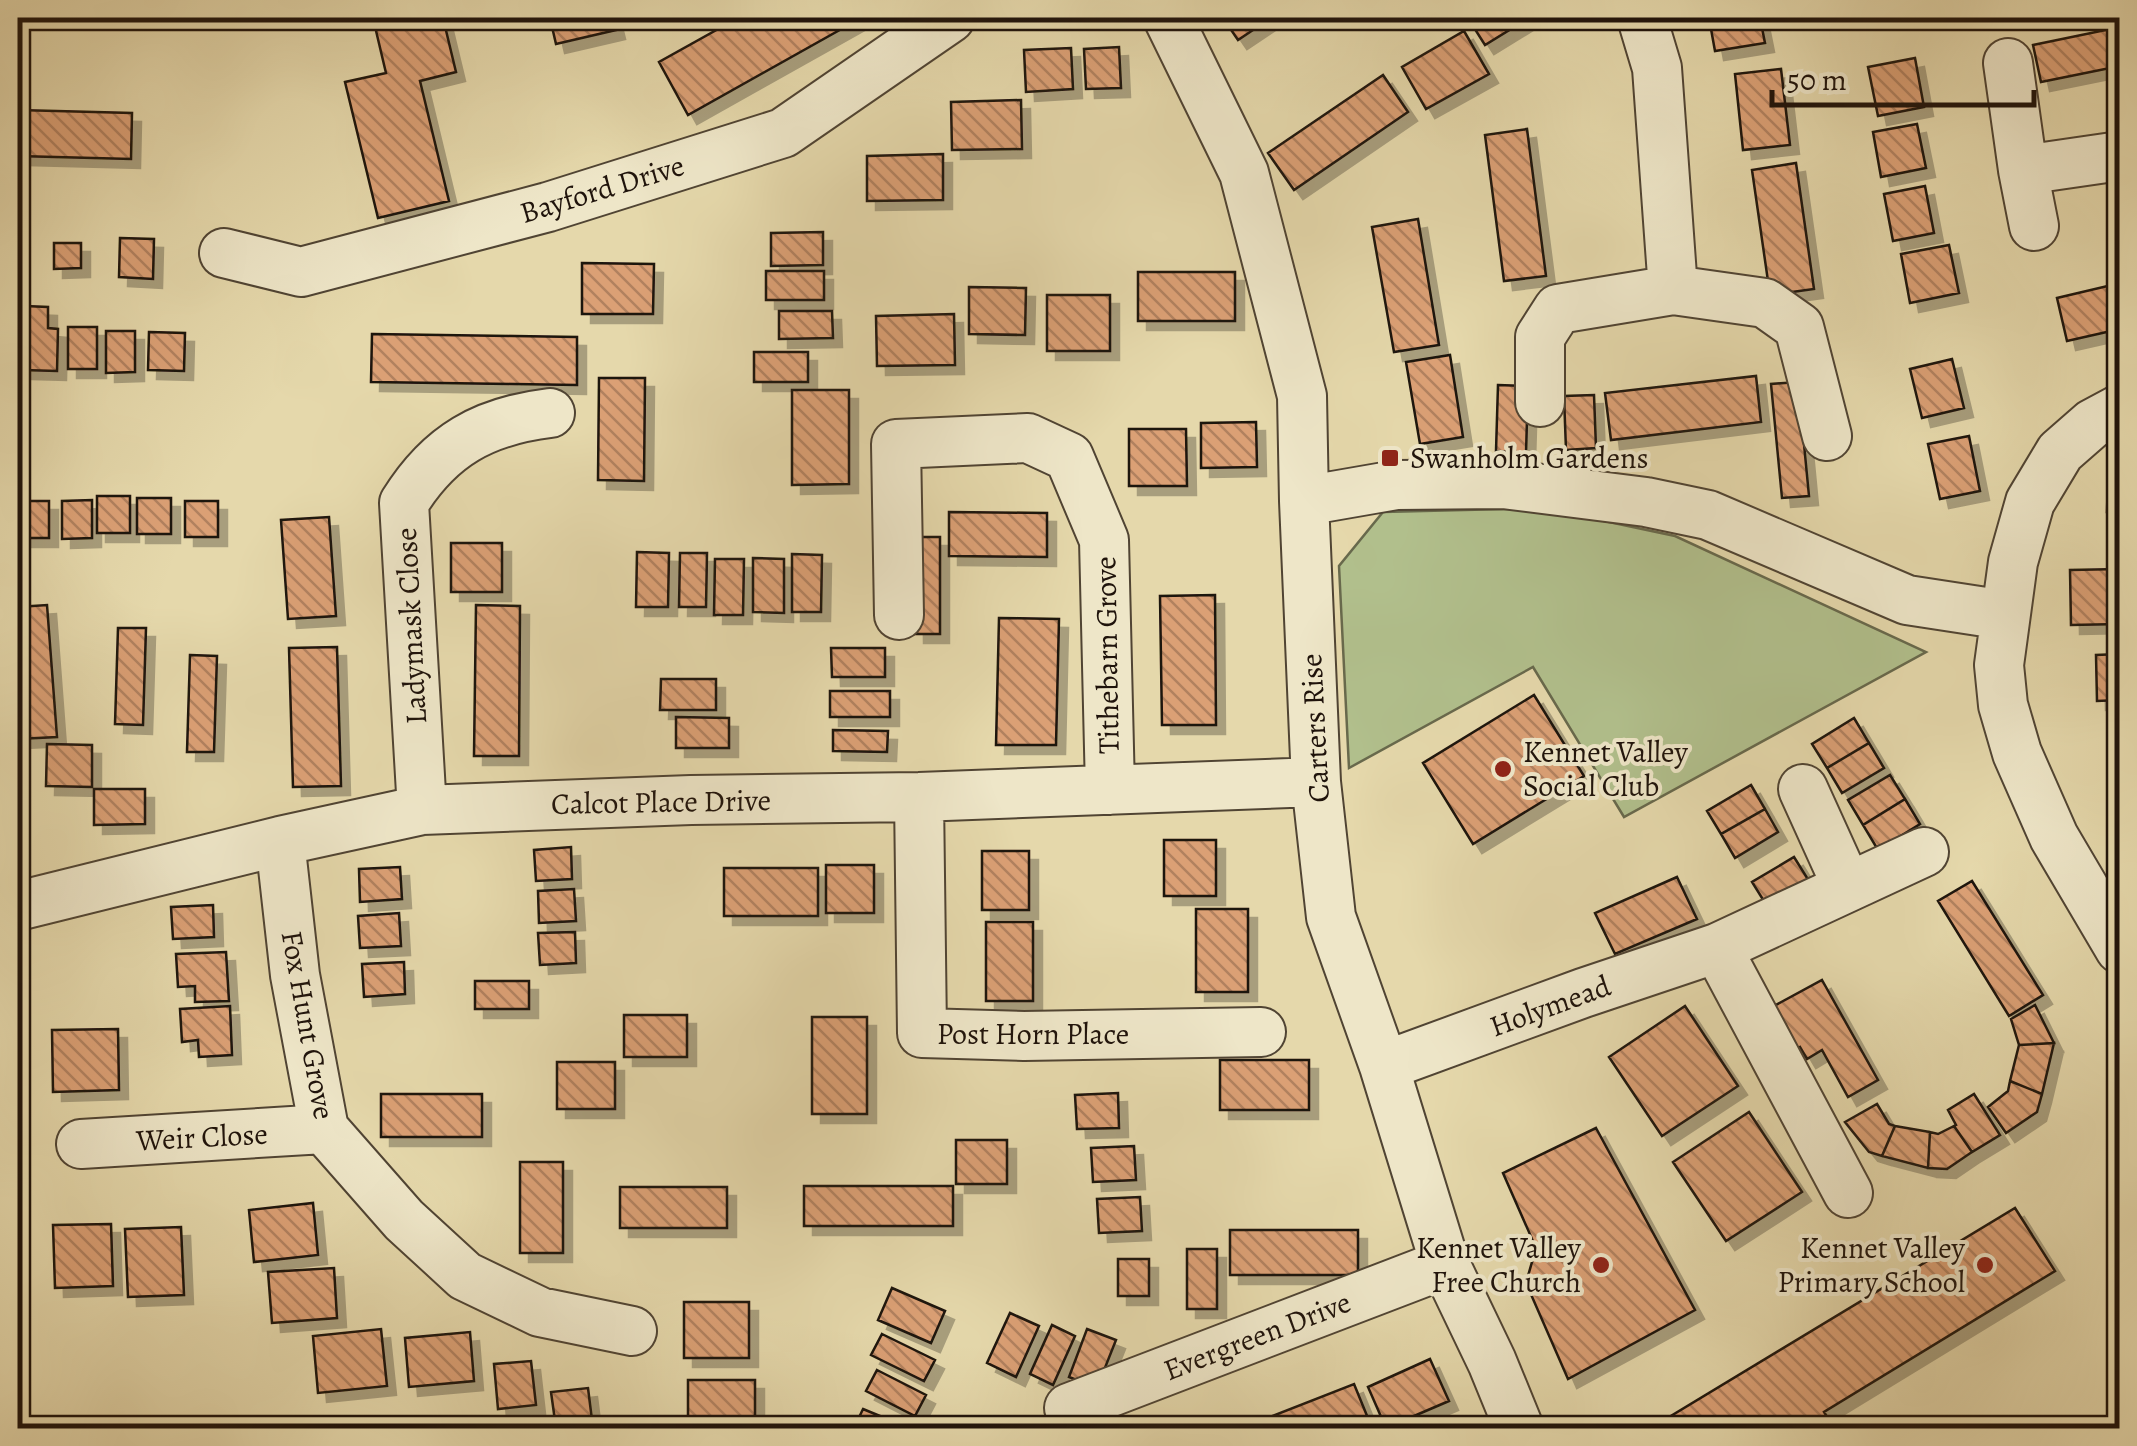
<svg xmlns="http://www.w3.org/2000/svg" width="2137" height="1446" font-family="Alegreya,serif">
  <defs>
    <pattern id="building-back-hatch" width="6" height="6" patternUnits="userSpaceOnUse" patternTransform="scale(2.5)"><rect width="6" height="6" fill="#dba075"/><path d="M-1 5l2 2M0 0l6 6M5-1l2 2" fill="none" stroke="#b1815e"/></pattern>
    <filter id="shadow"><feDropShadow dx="9" dy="9" stdDeviation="0" flood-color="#0004"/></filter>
  </defs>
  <rect width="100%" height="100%" fill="#e5d8ab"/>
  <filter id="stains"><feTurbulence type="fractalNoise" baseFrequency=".002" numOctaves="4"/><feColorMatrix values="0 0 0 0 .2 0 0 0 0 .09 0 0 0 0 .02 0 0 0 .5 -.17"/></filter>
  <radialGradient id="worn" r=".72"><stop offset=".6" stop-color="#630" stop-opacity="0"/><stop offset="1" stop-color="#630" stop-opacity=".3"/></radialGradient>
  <path fill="#b1bf8c" stroke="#68694c" stroke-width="2.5" d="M1543,508L1675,536L1926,652L1624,817L1533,667L1349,768L1339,566L1383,512Z"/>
  <path fill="url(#building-back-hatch)" stroke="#1f130b" stroke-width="2.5" filter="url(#shadow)" d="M373,18H443L456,72L420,81L449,201L378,218L345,82L386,73Z
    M550,18H613L616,30L556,44Z
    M738,18H861L688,115L659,62Z
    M1223,18H1271L1238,40Z
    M1479,18H1529L1485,45L1471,23Z
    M1709,18H1760L1765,43L1715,51Z
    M2120,27V66L2041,82L2033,45Z
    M1464,31L1489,74L1426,109L1402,67Z
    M1119,47L1121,88L1086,89L1084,49Z
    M1071,48L1073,89L1026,92L1024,50Z
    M1915,58L1924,107L1878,116L1868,67Z
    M1781,69L1790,145L1743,150L1735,74Z
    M1383,75L1408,112L1294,190L1268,153Z
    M1021,100L1022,149L952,150L951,102Z
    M18,110L132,113L131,159L18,156Z
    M1917,124L1926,168L1881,177L1873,132Z
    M1527,129L1546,276L1504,281L1485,135Z
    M943,154V200L867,201V156Z
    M1796,163L1814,289L1770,295L1752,170Z
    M1925,186L1934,233L1893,241L1884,194Z
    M1418,219L1439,345L1394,352L1372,227Z
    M823,232V265L771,266V233Z
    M120,238L154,239L153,279L119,277Z
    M54,243H81V268L54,269Z
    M1949,245L1959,293L1910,303L1901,254Z
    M582,263L654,264L653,314H582Z
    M766,271H824V300H766Z
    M1138,272H1235V321H1138Z
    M2120,283V329L2067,341L2057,298Z
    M969,287L1026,288L1025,335L969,334Z
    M1047,295H1110V351H1047Z
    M25,306L48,307V328L58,329L57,371L23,370Z
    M779,311H832L833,338L779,339Z
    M954,314L955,365L877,366L876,316Z
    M68,327H97V369H68Z
    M106,331H135V372L106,373Z
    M149,332L185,333L184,371L148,370Z
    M372,334L577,337V385L371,382Z
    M754,352H808V382H754Z
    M1450,355L1463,437L1420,444L1406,362Z
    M1952,359L1964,408L1922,418L1910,369Z
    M1756,376L1761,422L1611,440L1605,393Z
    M599,378H645L644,481L598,480Z
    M1798,382L1809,496L1782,498L1771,384Z
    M1498,385L1528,386L1526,453L1496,451Z
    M792,390H849V484L792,485Z
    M1594,395L1596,448L1566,450L1564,396Z
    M1256,422L1257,467L1201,468V423Z
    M1129,429H1186L1187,486H1129Z
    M1969,436L1980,491L1940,499L1928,444Z
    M2108,472L2120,473V512H2107Z
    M97,496H130V533H97Z
    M137,498H171V534H137Z
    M92,500V538L62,539V501Z
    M18,501H49V538H18Z
    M185,501H218V537H185Z
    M949,512L1047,513V557L949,556Z
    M329,517L336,616L288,619L281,520Z
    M914,537H940V634H915Z
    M451,543H502V592H451Z
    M637,552L669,553L668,607H636Z
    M680,553H707L706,607H679Z
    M792,554L822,555L821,612H792Z
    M753,558L784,559V613L753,612Z
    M715,559H744L743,615H714Z
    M2120,569V624L2071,625L2070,570Z
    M1215,595L1216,725H1162L1160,596Z
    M47,605L57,737L18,739V607Z
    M476,605L520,606L519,756H474Z
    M999,618L1059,619L1056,745H996Z
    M118,628H146L143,725L115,724Z
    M337,647L341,786L293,787L289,648Z
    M831,648H885V677H832Z
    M2120,654V700L2097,701L2096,655Z
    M190,655L217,656L214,752H187Z
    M661,679H716V710H660Z
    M830,691H890V717H830Z
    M1534,695L1584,776L1473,844L1423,763Z
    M676,717L729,718V748H676Z
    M1854,718L1869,743L1827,768L1812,744Z
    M833,730L888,731L887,752L833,751Z
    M2120,736V785L2114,737Z
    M1869,743L1884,768L1842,793L1827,768Z
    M47,744L92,745V787L46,786Z
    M1890,775L1905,799L1863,825L1848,800Z
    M1751,785L1765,809L1721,834L1707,811Z
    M94,789H145V824L94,825Z
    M1905,799L1920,824L1878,850L1863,825Z
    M1765,809L1778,832L1735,858L1721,834Z
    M1164,840H1216V896H1164Z
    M571,847L572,879L536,881L534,850Z
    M982,851H1029V910H982Z
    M1794,857L1809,881L1767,906L1752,882Z
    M826,865H874V913H826Z
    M400,867L402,899L360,902L359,869Z
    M724,868H818V916H724Z
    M1677,877L1697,919L1615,954L1595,913Z
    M1972,881L2043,995L2009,1016L1938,901Z
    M574,889L576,921L539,923L538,891Z
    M213,905L214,937L173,939L171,907Z
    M1196,909H1248V992H1196Z
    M399,913L401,946L360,948L358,916Z
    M986,922H1033V1001H986Z
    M575,932L576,963L540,965L538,933Z
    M226,952L229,1001L195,1002V986L178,987L176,954Z
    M404,962L405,994L364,997L362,964Z
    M1822,980L1878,1080L1848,1097L1822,1050L1807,1059L1800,1047L1797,1049L1786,1025L1783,1027L1774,1006Z
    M475,981H529V1009H475Z
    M2035,1005L2054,1043L2019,1045L2011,1019Z
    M230,1006L232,1055L199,1057L198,1040L182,1042L180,1009Z
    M1685,1006L1738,1086L1662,1136L1609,1057Z
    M624,1015H687V1057H624Z
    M812,1017H867V1114H812Z
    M118,1029L119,1090L53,1092L52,1030Z
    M2054,1043L2042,1094L2010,1081L2019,1045Z
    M1220,1060H1309V1110H1220Z
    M557,1062H615V1109H557Z
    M2010,1081L2042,1094L2037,1112L2006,1133L1988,1107L2008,1091Z
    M1118,1093L1119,1128L1077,1129L1075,1095Z
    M381,1094H482V1137H381Z
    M1974,1094L2000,1135L1972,1152L1954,1126L1956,1125L1948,1110Z
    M1877,1104L1889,1124L1895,1126L1882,1156L1869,1152L1845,1122Z
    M1749,1112L1802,1192L1726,1241L1673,1162Z
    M1895,1126L1930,1132L1928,1168L1882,1156Z
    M1954,1126L1972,1152L1947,1169L1928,1168L1930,1132L1938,1134Z
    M1596,1128L1695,1310L1568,1379L1526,1283L1536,1248L1503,1173Z
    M956,1140H1007V1184H956Z
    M1134,1146L1136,1180L1093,1182L1091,1148Z
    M520,1162H563V1253H520Z
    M804,1186H953V1226H804Z
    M620,1187H727V1228H620Z
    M1140,1197L1142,1231L1099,1233L1097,1199Z
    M313,1203L318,1255L254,1262L249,1210Z
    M2015,1208L2055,1271L1824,1412L1834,1428H1651Z
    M111,1224L113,1286L55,1288L53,1225Z
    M181,1227L184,1295L128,1297L125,1229Z
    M1230,1230H1358V1275H1230Z
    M1187,1249H1217V1309H1187Z
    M1118,1259H1149V1296H1118Z
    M334,1268L337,1318L272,1323L268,1272Z
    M892,1288L945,1311L931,1343L878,1320Z
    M684,1302H749V1358H684Z
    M1010,1313L1039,1326L1016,1377L987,1363Z
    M1052,1325L1075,1336L1053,1385L1030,1374Z
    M381,1329L387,1386L318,1393L313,1336Z
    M1087,1329L1116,1340L1097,1388L1069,1377Z
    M470,1332L474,1381L409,1387L405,1338Z
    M882,1334L935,1360L924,1381L871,1355Z
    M1430,1359L1449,1401L1386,1428L1368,1387Z
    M531,1361L536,1405L498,1409L494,1364Z
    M877,1370L926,1395L915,1416L866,1391Z
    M688,1380H755V1428H688Z
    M1354,1384L1372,1428H1242Z
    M588,1388L593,1428H556L551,1392Z
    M863,1409L909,1428H854Z"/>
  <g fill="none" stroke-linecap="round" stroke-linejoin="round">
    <g stroke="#504433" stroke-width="52">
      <path id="minor" d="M1168,18L1244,173L1302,396L1304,501L1316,782L1331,917L1384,1066L1445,1264L1492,1362L1519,1428
        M1642,18L1657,68L1673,290
        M2008,63L2023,170L2120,156
        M2023,170L2034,226
        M224,253L301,272L548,207L783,133L950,18
        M1540,402V337L1558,309L1673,290L1765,303L1799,327L1827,436
        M2120,409L2092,424L2060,452L2030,502L2013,562L1999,665L2003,705L2017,753L2054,837L2120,949
        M1304,501L1396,485L1503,484L1646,502L1708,515L1907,600L2005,615
        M899,615L896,444L1028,438L1069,457L1104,540L1110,790
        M1803,789L1847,886
        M919,797L922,1033L1024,1036L1261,1032
        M422,810L404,503C440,445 484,421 550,413
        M280,841L295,975L324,1129L404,1220L465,1276L540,1312L632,1331
        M18,906L280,841L422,810L691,800L919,797L1316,782
        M1717,948L1848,1193
        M1384,1066L1583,993L1717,948L1924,852
        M81,1144L324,1129
        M1069,1408L1445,1264"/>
    </g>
    <use href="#minor" stroke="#eee6c8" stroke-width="48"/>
  </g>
  <g fill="#8f2418" stroke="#eee6c8" stroke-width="4">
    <rect x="1380" y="448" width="20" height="20" rx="5"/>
    <circle cx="1503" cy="769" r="10"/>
    <circle cx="1601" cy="1265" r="10"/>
    <circle cx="1985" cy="1265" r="10"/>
  </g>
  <g text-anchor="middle" stroke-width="8" stroke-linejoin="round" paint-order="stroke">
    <g font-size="30" fill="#1f130b" stroke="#eee6c8">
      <text transform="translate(602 189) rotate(-17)" y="10">Bayford Drive</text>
      <text transform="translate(411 626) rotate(-93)" y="10">Ladymask Close</text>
      <text transform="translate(1107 655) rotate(-91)" y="10">Tithebarn Grove</text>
      <text transform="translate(1315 728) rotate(-93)" y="10">Carters Rise</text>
      <text transform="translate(661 802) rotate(-1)" y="10">Calcot Place Drive</text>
      <text transform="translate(1550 1006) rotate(-20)" y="10">Holymead</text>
      <text transform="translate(308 1025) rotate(80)" y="10">Fox Hunt Grove</text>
      <text x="1033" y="1044">Post Horn Place</text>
      <text transform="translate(202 1137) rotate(-3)" y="10">Weir Close</text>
      <text transform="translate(1257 1336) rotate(-21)" y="10">Evergreen Drive</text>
    </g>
    <g font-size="30" fill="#1f130b" stroke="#eee6c8" text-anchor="start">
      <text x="1410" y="468">Swanholm Gardens</text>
      <text x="1523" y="762">Kennet Valley<tspan x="1523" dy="34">Social Club</tspan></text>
      <text x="1581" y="1258" text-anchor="end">Kennet Valley<tspan x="1581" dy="34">Free Church</tspan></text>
      <text x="1965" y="1258" text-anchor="end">Kennet Valley<tspan x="1965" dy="34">Primary School</tspan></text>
    </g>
  </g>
  <rect width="2137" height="1446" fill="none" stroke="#e5d8ab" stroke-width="60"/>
  <rect x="20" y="20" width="2097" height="1406" fill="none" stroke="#1f130b" stroke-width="5"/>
  <rect x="30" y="30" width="2077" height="1386" fill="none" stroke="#1f130b" stroke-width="2.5"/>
  <path d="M1772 90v15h262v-15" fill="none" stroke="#1f130b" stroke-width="5"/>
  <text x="1787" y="90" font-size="30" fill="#1f130b" stroke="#eee6c8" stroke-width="8" paint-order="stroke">50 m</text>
  <rect width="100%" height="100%" filter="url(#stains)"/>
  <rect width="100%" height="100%" fill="url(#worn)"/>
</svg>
